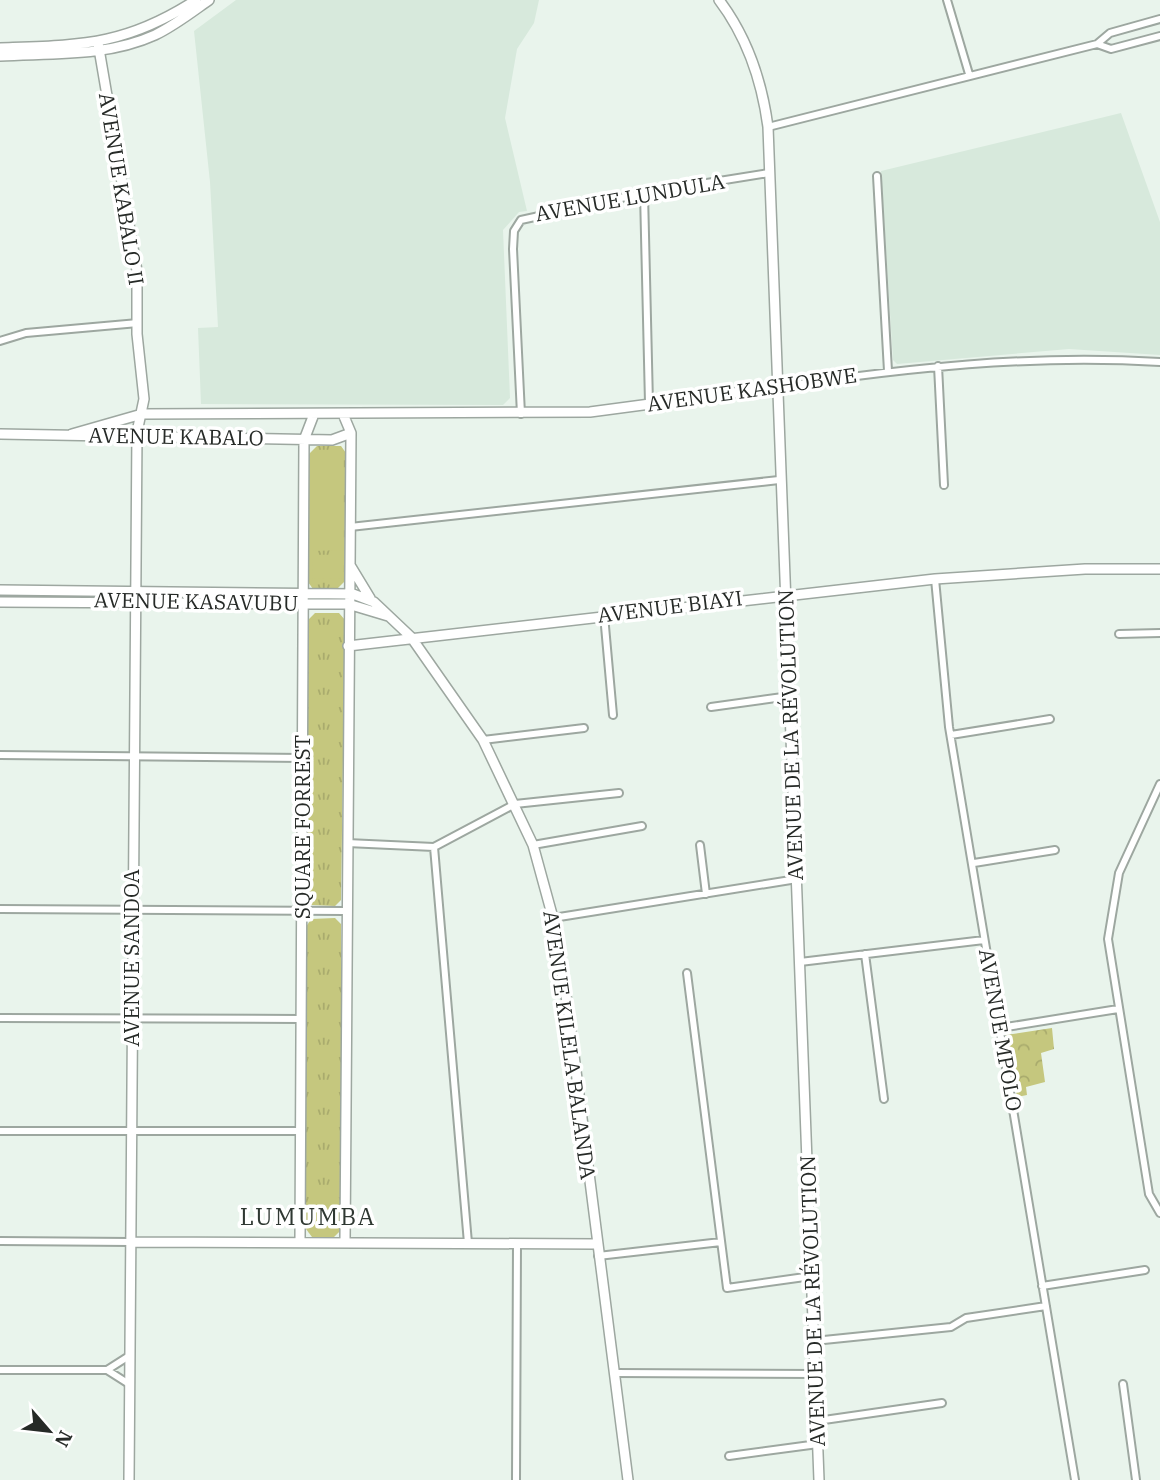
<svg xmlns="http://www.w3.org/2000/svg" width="1160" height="1480" font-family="'IBM Plex Serif',serif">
  <defs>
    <pattern id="forest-crowns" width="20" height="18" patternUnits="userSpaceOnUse" patternTransform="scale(1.75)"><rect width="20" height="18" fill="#c5c77e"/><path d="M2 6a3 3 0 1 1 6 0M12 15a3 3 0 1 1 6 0" fill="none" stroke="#a9ab6d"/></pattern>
    <pattern id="park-tufts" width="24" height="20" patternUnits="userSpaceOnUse" patternTransform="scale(1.75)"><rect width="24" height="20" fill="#c5c77e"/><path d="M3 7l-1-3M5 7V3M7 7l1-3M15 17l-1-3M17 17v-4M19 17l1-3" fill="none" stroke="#a9ab6d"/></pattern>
  </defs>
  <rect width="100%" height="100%" fill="#e9f4ec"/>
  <path fill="#d7e9dc" d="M236,0H539L534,23L517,49L505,118L527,211L519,212L503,230L510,398L503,405L201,404L198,328L218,327L210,182L194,31Z
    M1121,113L1160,222V355L1069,349L897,364L893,360L881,171Z"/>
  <path fill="url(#forest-crowns)" d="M1052,1028L1054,1049L1041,1053L1045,1082L1026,1087L1027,1095L1017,1097L1006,1035Z"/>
  <path fill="url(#park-tufts)" d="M317,446H341L346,453L345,581L337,589H313L308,582L309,454Z
    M315,613H339L345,620L341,900L335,906L311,905L307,899L308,620Z
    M335,918L341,924V1230L334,1237H312L306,1229V927L311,919Z"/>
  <path fill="#c5c77e" d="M313,457H343V550L313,551Z
    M313,557H342V579L312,578Z"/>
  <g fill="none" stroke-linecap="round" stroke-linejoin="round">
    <g stroke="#9da7a0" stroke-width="10">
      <path id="street" d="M947,0L969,74
        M1097,44L1111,49L1160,36
        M768,127L1097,44L1110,33L1160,19
        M877,176L888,371
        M644,193L649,403
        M0,341L26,333L138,323
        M938,366L944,485
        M778,387C907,368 1029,354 1160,362
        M521,414L513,249L514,231L521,220L644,193L769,173
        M350,527L779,480
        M935,579L949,727L1075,1480
        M604,615L613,715
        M1119,634L1160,633
        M711,707L790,696
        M951,735L1050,719
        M483,740L584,728
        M0,755L304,758
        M1160,784L1119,873L1108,939L1149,1194L1160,1213
        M347,843L434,847L515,804L619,793
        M533,845L642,826
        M700,845L706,894
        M434,847L468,1243
        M974,863L1055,850
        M0,909L345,911
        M553,918L797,879
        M865,954L884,1099
        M800,962L984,940
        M687,973L727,1288L812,1276
        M0,1018L302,1019
        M1000,1028L1118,1009
        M0,1131H300
        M0,1241L131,1242
        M598,1256L721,1242
        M1042,1286L1145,1270
        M814,1341L951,1327L966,1318L1046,1306
        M0,1370H107L129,1384
        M107,1370L129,1356
        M615,1373L815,1374
        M1123,1384L1136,1480
        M817,1421L942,1403
        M729,1456L818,1444
        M516,1480L517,1244"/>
    </g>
    <g stroke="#9da7a0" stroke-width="12">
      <path id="secondary" d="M719,0C747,37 762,82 768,127L819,1480
        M98,43L137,271V334L144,399L137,432L129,1480
        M0,48C81,45 125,46 196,0
        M0,56C51,53 107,57 155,35C174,26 192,12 209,0
        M343,414L351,433L345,1242
        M0,434L332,440L351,433
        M72,434L142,414L590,412L778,387
        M350,565L370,598
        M0,590L353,594L374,602L411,637L483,740L533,845L553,918L568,1008L628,1480
        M0,602L348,604L388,616
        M348,646L935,579L1085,569H1160
        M131,1242L596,1244
        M300,1242L304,440L314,414"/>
    </g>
    <use href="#street" stroke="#fff" stroke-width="6"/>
    <use href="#secondary" stroke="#fff" stroke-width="9"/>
  </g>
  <g text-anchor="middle" stroke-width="7" stroke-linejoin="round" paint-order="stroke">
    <g font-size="21" fill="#262a27" stroke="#fff">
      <text transform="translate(121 189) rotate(81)" y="7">AVENUE KABALO II</text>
      <text transform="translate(630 198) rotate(-10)" y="7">AVENUE LUNDULA</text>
      <text transform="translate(752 390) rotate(-8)" y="7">AVENUE KASHOBWE</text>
      <text transform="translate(176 437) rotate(1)" y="7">AVENUE KABALO</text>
      <text transform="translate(196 602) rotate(1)" y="7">AVENUE KASAVUBU</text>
      <text transform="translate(670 607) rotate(-7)" y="7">AVENUE BIAYI</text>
      <text transform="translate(791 735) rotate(-92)" y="7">AVENUE DE LA RÉVOLUTION</text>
      <text transform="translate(303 827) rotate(-90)" y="7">SQUARE FORREST</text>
      <text transform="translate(132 958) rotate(-90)" y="7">AVENUE SANDOA</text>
      <text transform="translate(1000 1030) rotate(80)" y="7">AVENUE MPOLO</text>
      <text transform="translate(569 1045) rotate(82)" y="7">AVENUE KILELA BALANDA</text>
      <text transform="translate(813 1301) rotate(-92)" y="7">AVENUE DE LA RÉVOLUTION</text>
    </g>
    <g font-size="24" letter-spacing="2" fill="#2f3832" stroke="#fff">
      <text x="308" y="1225">LUMUMBA</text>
    </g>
  </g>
  <g transform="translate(49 1431) rotate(118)" stroke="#ffffff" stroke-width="5" paint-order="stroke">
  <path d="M0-5L12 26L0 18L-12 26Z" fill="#262a27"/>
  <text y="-10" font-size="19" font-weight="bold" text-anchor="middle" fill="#262a27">N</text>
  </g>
</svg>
